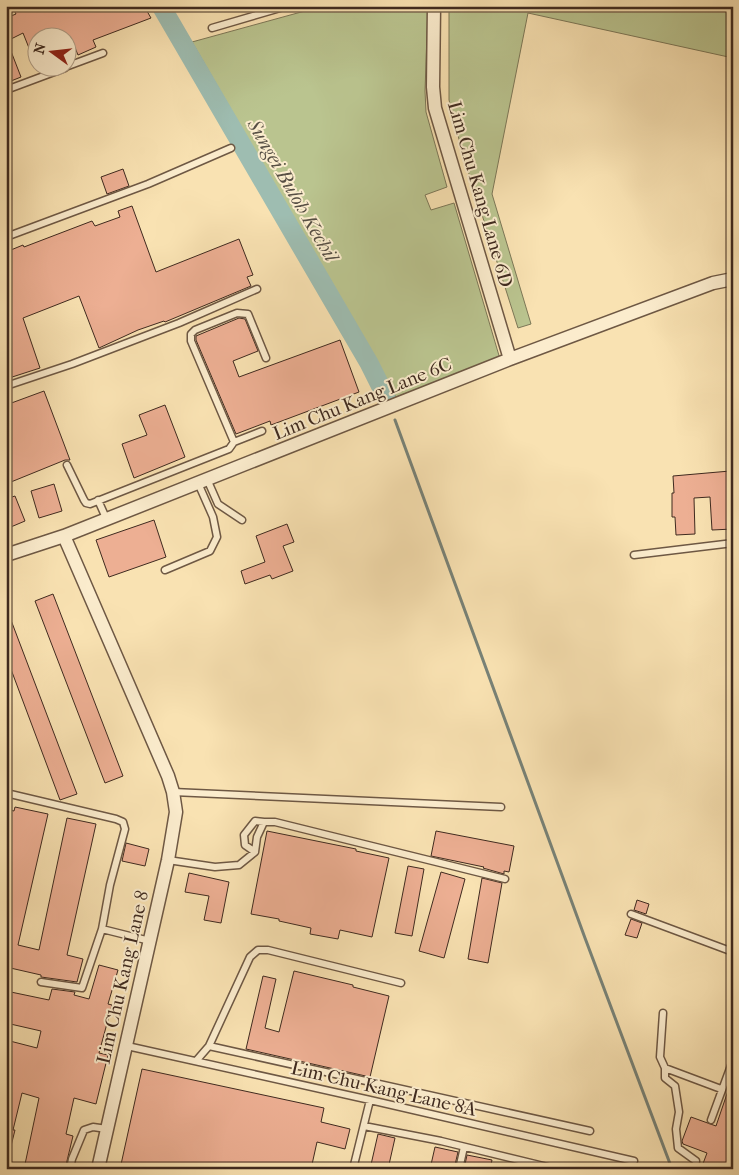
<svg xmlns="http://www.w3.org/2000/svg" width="739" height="1175" font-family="'IM FELL French Canon',serif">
  <rect width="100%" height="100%" fill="#f9e2b2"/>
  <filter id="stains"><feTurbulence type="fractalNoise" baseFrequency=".004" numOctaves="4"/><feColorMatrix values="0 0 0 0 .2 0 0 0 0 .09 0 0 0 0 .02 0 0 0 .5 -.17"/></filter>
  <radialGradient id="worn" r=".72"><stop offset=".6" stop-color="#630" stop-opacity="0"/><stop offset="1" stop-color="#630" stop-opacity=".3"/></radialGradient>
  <path fill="#bac48f" stroke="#7c7757" d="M323,6H428L425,91L426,112L447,187L425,195L431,210L454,203L500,359L396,397L192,42Z
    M449,6H733V58L528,13L492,194L531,324L518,328L463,155L449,100Z"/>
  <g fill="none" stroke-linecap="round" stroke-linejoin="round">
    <path stroke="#788277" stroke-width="3" d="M395,420L585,938L672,1169"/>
    <path stroke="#9ebdb1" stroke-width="19" d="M161,6L369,363L386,397"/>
  </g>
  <path fill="#edaf93" stroke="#3f2a1f" d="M29,6H144L151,18L93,40L96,47L78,55L71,38H38L37,68L23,33L7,41L21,77L6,83V18L16,14L15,12Z
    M123,169L129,186L107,194L101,177Z
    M132,206L156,272L239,239L253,275L247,277L251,286L165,322L164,321L138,330L99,348L79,296L46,309L23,318L40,368L6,379V252L23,245L24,247L92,221L95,226L120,217L118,211Z
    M239,318L245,319L258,351L233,361L239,377L340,340L359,392L271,425L270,421L236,434L196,340V336Z
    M44,391L70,460H65L6,484V405Z
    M165,405L185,457L134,478L122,444L147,435L139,415Z
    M730,471L733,529L712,530L710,497L694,498L695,534L676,535L675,517H672V493H674L673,476Z
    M54,484L62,511L39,518L31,491Z
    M15,496L25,521L6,529V499Z
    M154,520L166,557L109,577L96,540Z
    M287,524L294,542L283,546L293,571L272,579L270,575L245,584L241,571L265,562L256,536Z
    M53,594L123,776L105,783L35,601Z
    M6,607L77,794L60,800L6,656Z
    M15,807L48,814L18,945L39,950L67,818L96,824L67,955L83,959L77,982L41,977V975L6,967V809L14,811Z
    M267,831L356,849V851L389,858L372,937L340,930L338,939L310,934L311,928L279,921V919L251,914Z
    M436,831L514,846L509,872L504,871V874L483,868L484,867L431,856Z
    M126,843L149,849L145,866L122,861Z
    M408,866L424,869L412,936L395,933Z
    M441,872L465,879L444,958L419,951Z
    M189,873L229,882L221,923L204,920L209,896L185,892Z
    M482,878L502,883L488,963L468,959Z
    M637,900L649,904L646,914L634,910Z
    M631,919L642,923L637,938L625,935Z
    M99,965L118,970L108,1004L112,1005L99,1053L108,1055L96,1104L74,1098L66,1134L73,1136L65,1169H24L39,1098L22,1093L13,1130H15L9,1154H6V1040L37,1048L41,1031L6,1023V991L49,1000L52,989L75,992L74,995L89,999Z
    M294,971L353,985V987L389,996L370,1077L246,1049L263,976L276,979L265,1028L279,1032Z
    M142,1069L324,1108L321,1122L350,1129L345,1149L317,1142L311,1169H120Z
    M731,1082H733V1169H701L707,1153L683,1144L682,1141L691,1117L716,1126Z
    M378,1134L395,1138L388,1169H370Z
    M435,1147L458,1152L454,1169H430Z
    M467,1155L492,1160L490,1169H464Z"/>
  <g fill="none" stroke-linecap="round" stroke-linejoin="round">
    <g stroke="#6e5844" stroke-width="9">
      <path id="service" d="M212,28L287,6
        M68,66L103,53
        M6,90L65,68
        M6,237L148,184L231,148
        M6,386L72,364L179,323L257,289
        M234,442L191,341V334L195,330L237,313L248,314L266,358
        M67,465L84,500L86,503L90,504L229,449L234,442L262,431
        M207,479L218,504L242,520
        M98,500L106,518
        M634,555L733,543
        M165,570L210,551L217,537L213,517L198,483
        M173,792L501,807
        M6,793L116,819L123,822L125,829L110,885L102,929L82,988L41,982
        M255,852L245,845L244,835L255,821L264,822
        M168,860L215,867L239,865L255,852L257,837L264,822H275L505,879
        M631,914L733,952
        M102,929L150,941
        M663,1013L660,1057L665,1068V1078L675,1086L679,1112L676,1129L678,1148L696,1161L695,1169
        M127,1046L370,1100L634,1161
        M209,1046L590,1131
        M196,1061L209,1046L250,957L258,950H268L401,983
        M665,1068L721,1089
        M711,1120L733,1060
        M364,1126L441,1141L556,1169
        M70,1169L72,1159L84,1130L93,1127L107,1129
        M353,1169L370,1100
        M459,1169L464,1147"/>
    </g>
    <g stroke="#6e5844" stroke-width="15">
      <path id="minor" d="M434,6L433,87L435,108L510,359
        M64,536L168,776L173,792L176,812L168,860L98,1169
        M6,555L64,536L510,359L713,283L733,279"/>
    </g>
    <use href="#service" stroke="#fbeccd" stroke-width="6"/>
    <use href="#minor" stroke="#fbeccd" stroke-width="12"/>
  </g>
  <g text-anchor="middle" stroke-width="4" stroke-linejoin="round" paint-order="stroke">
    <g font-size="19" fill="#3f2a1f" stroke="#fbeccd">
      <text transform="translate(481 194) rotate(74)" y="7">Lim Chu Kang Lane 6D</text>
      <text transform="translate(362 398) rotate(-22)" y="7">Lim Chu Kang Lane 6C</text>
      <text transform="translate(122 977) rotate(-77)" y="7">Lim Chu Kang Lane 8</text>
      <text transform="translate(384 1088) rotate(13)" y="7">Lim Chu Kang Lane 8A</text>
    </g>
    <g font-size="20" font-style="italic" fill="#574f44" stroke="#fbeccd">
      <text transform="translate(293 190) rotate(60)" y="7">Sungei Buloh Kechil</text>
    </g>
  </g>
  <rect width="739" height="1175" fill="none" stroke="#f9e2b2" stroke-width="25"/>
  <rect x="8" y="8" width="724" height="1160" fill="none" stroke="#3f2a1f" stroke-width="2.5"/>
  <rect x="12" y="12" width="714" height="1150" fill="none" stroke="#3f2a1f"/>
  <g transform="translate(52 52) rotate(285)"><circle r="24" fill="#fbeccd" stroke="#b09e87"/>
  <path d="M0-4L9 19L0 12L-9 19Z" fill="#8f2418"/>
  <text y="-8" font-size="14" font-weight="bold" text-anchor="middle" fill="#3f2a1f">N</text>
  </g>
  <rect width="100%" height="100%" filter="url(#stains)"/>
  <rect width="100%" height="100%" fill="url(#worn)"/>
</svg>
